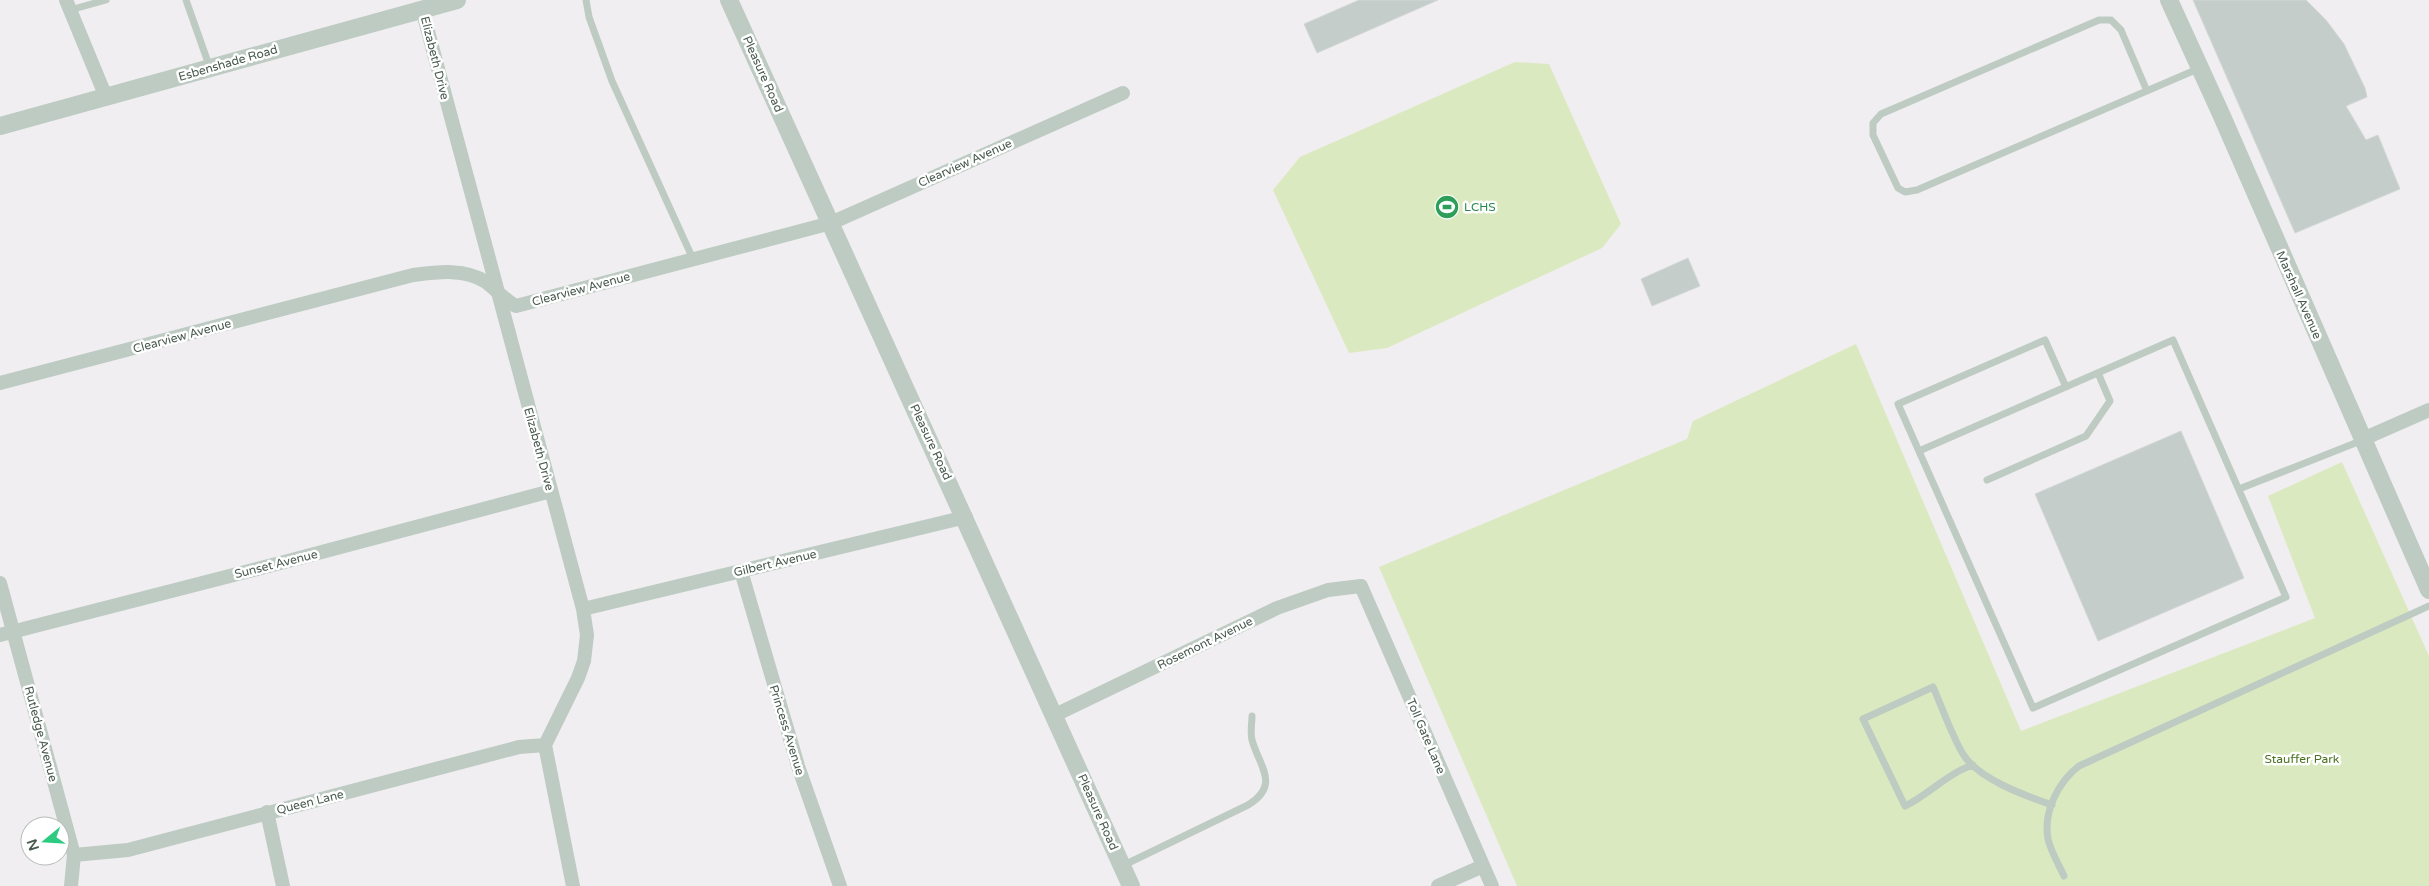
<svg xmlns="http://www.w3.org/2000/svg" width="2429" height="886" font-family="'Varela Round',sans-serif">
  <rect width="100%" height="100%" fill="#f0eef0"/>
  <path fill="#dbe9c0" d="M1515,62L1549,64L1621,224L1602,248L1387,348L1349,353L1273,190L1300,157Z
    M1856,344L2021,731L2315,618L2268,496L2342,462L2429,656V886H1517L1379,567L1687,439L1693,421Z"/>
  <path fill="#c5cdca" stroke="#d2d8d6" d="M1359,0H1438L1317,53L1304,24Z
    M2193,0H2306L2326,20L2344,44L2365,88L2367,97L2346,106L2366,140L2378,135L2400,189L2295,233Z
    M1688,258L1700,286L1652,306L1641,279Z
    M2181,431L2244,578L2098,641L2035,494Z"/>
  <g fill="none" stroke-linecap="round" stroke-linejoin="round">
    <path stroke="#bdcbc3" stroke-width="7" d="M186,0L210,68
      M586,0L589,17L612,81L693,259
      M70,10L106,0
      M2147,91L2121,30L2111,20H2099L1881,114L1873,123V135L1898,188L1905,192L1917,190L2200,68
      M1919,451C2004,414 2089,377 2173,340L2286,597L2033,708L1898,404L2045,340L2066,387
      M1987,480L2086,436L2110,401L2098,373
      M2239,489L2363,440
      M1973,765C1948,773 1928,795 1905,806L1863,719L1933,687C1943,709 1951,734 1963,754C1978,779 2026,796 2052,805
      M1122,866L1248,805C1281,785 1259,766 1252,740C1250,732 1252,724 1252,716
      M2064,876C2059,865 2051,852 2048,839C2043,812 2058,782 2079,766L2429,606"/>
    <path stroke="#bdcbc3" stroke-width="14" d="M66,0L106,97
      M422,9L583,609L587,635L584,661L578,678L545,745L573,886
      M0,383L413,275C437,272 465,268 486,282C497,290 504,300 516,306L831,223L1123,93
      M2363,439L2429,410
      M741,571L798,766L840,886
      M0,583L74,855L71,886
      M583,609L966,517
      M0,635L288,561L551,491
      M1055,715L1277,608L1328,590L1361,586L1492,886
      M267,812L283,886
      M74,855L128,850L519,747L545,745
      M1438,886L1483,866"/>
    <path stroke="#bdcbc3" stroke-width="18" d="M729,0L1131,886
      M2169,0L2221,114L2429,590
      M0,126L457,0"/>
  </g>
  <defs>
    <g id="stadium-disc" transform="scale(1.25)"><circle r="9.5" fill="#2e9e5b" stroke="#fff"/><path d="M0-5a6.5 5 0 1 0 0 10a6.5 5 0 1 0 0-10ZM-3.5-1.8h7v3.6h-7Z" fill="#fff"/></g>
  </defs>
  <g fill-rule="evenodd">
    <use href="#stadium-disc" x="1447" y="207"/>
  </g>
  <g text-anchor="middle" stroke-width="5" stroke-linejoin="round" paint-order="stroke">
    <g font-size="12" fill="#48594f" stroke="#fff">
      <text transform="translate(435 58) rotate(76)" y="4">Elizabeth Drive</text>
      <text transform="translate(228 63) rotate(-16)" y="4">Esbenshade Road</text>
      <text transform="translate(763 74) rotate(66)" y="4">Pleasure Road</text>
      <text transform="translate(965 163) rotate(-24)" y="4">Clearview Avenue</text>
      <text transform="translate(581 289) rotate(-15)" y="4">Clearview Avenue</text>
      <text transform="translate(2299 295) rotate(66)" y="4">Marshall Avenue</text>
      <text transform="translate(182 336) rotate(-15)" y="4">Clearview Avenue</text>
      <text transform="translate(931 442) rotate(65)" y="4">Pleasure Road</text>
      <text transform="translate(539 449) rotate(75)" y="4">Elizabeth Drive</text>
      <text transform="translate(775 563) rotate(-13)" y="4">Gilbert Avenue</text>
      <text transform="translate(276 564) rotate(-14)" y="4">Sunset Avenue</text>
      <text transform="translate(1205 643) rotate(-26)" y="4">Rosemont Avenue</text>
      <text transform="translate(787 730) rotate(73)" y="4">Princess Avenue</text>
      <text transform="translate(41 734) rotate(75)" y="4">Rutledge Avenue</text>
      <text transform="translate(1426 736) rotate(67)" y="4">Toll Gate Lane</text>
      <text transform="translate(310 802) rotate(-14)" y="4">Queen Lane</text>
      <text transform="translate(1098 812) rotate(66)" y="4">Pleasure Road</text>
    </g>
    <g font-size="12" fill="#27864d" stroke="#fff" text-anchor="start">
      <text x="1464" y="211">LCHS</text>
    </g>
    <g font-size="12" fill="#4b7221" stroke="#fff">
      <text x="2302" y="763">Stauffer Park</text>
    </g>
  </g>
  <g transform="translate(45 841) rotate(252)"><circle r="24" fill="#ffffff" stroke="#b6bdb9"/>
  <path d="M0-4L9 19L0 12L-9 19Z" fill="#2dcb81"/>
  <text y="-8" font-size="14" font-weight="bold" text-anchor="middle" fill="#48594f">N</text>
  </g>
</svg>
